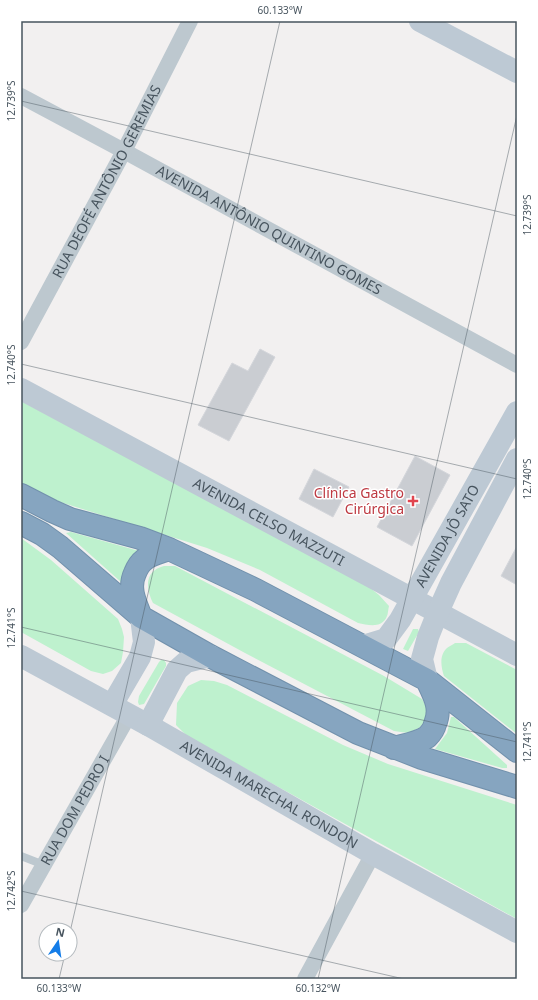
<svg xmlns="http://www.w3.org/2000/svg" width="538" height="1000" font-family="'Noto Sans',sans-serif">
  <rect width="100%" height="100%" fill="#f2f0f0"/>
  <path fill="#bef1ce" d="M21,401L364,583L379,595L389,606C388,610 388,614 387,616C382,629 368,625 358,623L260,570L207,548L44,497L21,485Z
    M71,532L139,551L126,567L121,582L66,533Z
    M21,538L51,560L118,619L122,629L124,637L123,652L121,663L112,671L103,674L91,671L21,632Z
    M164,566H175L384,676L422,699L426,706L427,719L419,728L408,733L394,731L245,653L153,603C148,593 144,578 155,570C157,568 161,567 164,566Z
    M413,629H418L419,632L408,651L403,649Z
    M455,643H466L517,670V734L444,676C441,667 439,655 447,648C449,646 453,645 455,643Z
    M161,660H164L166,663V666L144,704L139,705L138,702L139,696L159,662Z
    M201,680L214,681L227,685L343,745L388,764L517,805V919L188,737L176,725L177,703L188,686Z
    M451,717H454L507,765V768H502L435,749L447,733Z"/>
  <path fill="#cacdd2" stroke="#d4d6db" d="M260,349L275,357L229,441L198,425L232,363L248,371Z
    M415,456L450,475L412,546L377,527Z
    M314,469L349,487L333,517L299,499Z
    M517,546V585L501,576Z"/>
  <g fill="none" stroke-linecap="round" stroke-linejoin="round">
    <g stroke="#7291ac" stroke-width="24">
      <path id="highway" d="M21,495L52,511L70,519L140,538L169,549L256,590L427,680L517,751
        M21,523L42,534L60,547L141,617L210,656L358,733L422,758L517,787
        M141,617C135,602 128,588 135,573C137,568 140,563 144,560C150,554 161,552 169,549
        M394,748C405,745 418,743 427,737C430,734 434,729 435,724C442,708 434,695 427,680"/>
    </g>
    <path stroke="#bdc8cf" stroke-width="8" d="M21,856L44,865"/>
    <g stroke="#bdc8cf" stroke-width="16">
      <path id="s1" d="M21,96L124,151L517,365"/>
      <path id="s2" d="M21,342L124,151L190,21"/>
      <path id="s3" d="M21,905L129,715"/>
      <path d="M305,979L373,854"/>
    </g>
    <g stroke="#bdc9d4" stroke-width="22">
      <path d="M420,21L517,72"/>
      <path id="s4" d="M21,389L517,655"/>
      <path id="s5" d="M363,646L386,639L400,620L517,412"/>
      <path id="s6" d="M21,656L148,725L373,854L517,932"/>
      <path d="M427,680L422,659L428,637L438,612L451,583L517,459"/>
      <path d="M112,705L140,657L144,642L141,617"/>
      <path d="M148,725L177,670L186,662L210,656"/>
    </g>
    <use href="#highway" stroke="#86a5c0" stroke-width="22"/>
  </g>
  <path fill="none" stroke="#47545e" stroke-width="1" stroke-opacity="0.45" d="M21,26L22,21M21,101L517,216M21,364L517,479M21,627L517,742M21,891L404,979M70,932L280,21M59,979L65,954M318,979L517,115"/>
  <path fill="#e0444e" stroke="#fff" stroke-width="1.5" d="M411 495h4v4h4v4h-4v4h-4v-4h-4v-4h4z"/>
  <g text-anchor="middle" stroke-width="3" stroke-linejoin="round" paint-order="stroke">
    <g font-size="14" fill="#47545e" stroke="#fff">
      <text dy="5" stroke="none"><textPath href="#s2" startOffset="182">RUA DEOFÉ ANTÔNIO GEREMIAS</textPath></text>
      <text dy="5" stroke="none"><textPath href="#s1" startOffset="282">AVENIDA ANTÔNIO QUINTINO GOMES</textPath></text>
      <text dy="5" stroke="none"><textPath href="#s4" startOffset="281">AVENIDA CELSO MAZZUTI</textPath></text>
      <text dy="5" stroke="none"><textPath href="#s5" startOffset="144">AVENIDA JÔ SATO</textPath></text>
      <text dy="5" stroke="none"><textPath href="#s6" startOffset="284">AVENIDA MARECHAL RONDON</textPath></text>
      <text dy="5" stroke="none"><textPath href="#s3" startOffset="109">RUA DOM PEDRO I</textPath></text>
    </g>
    <g font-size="14" fill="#be3a42" stroke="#fff" text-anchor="end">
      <text x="404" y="498">Clínica Gastro<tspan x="404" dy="16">Cirúrgica</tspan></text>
    </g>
  </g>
  <rect width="538" height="1000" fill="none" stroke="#ffffff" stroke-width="44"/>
  <g transform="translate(58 942) rotate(13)"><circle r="19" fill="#ffffff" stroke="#b5bbbf"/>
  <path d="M0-3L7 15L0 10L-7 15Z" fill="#147de8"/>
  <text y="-6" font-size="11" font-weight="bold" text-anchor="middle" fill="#47545e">N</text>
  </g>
  <rect x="22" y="22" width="494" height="956" fill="none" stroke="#47545e" stroke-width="1.5"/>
  <g font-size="10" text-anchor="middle" fill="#47545e">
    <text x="280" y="14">60.133°W</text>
    <text transform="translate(11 101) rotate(-90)" y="4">12.739°S</text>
    <text transform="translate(527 215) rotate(-90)" y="4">12.739°S</text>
    <text transform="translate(11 365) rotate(-90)" y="4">12.740°S</text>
    <text transform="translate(527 479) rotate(-90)" y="4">12.740°S</text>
    <text transform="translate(11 628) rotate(-90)" y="4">12.741°S</text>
    <text transform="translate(527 742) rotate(-90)" y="4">12.741°S</text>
    <text transform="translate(11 891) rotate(-90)" y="4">12.742°S</text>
    <text x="59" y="992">60.133°W</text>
    <text x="318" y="992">60.132°W</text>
  </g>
</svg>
